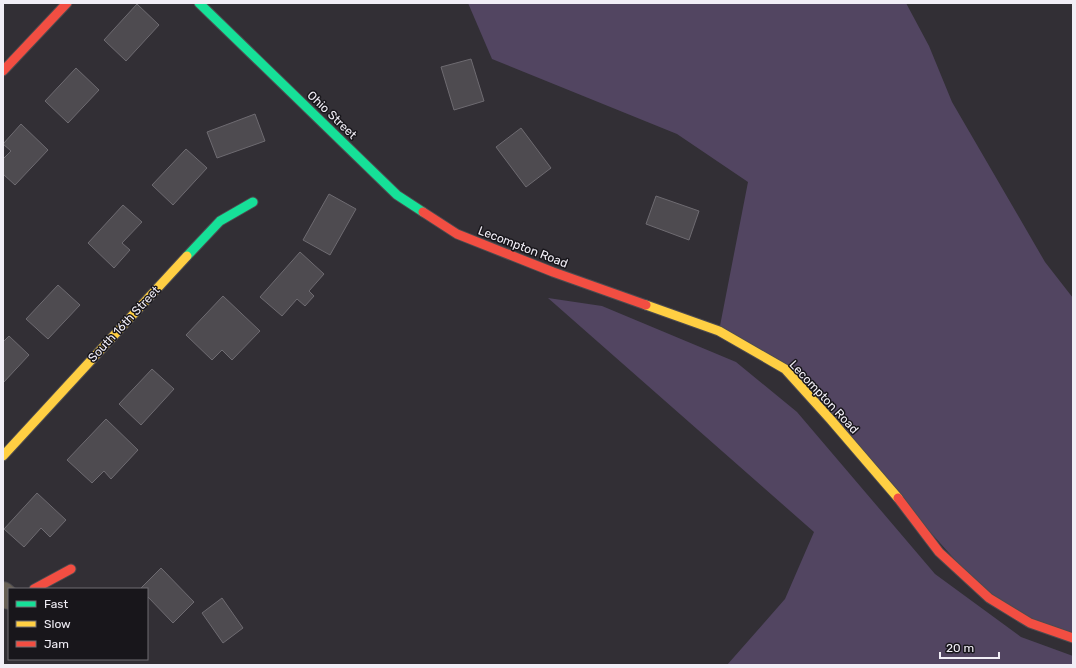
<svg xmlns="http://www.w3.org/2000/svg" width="1076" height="668" font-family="Rubik,sans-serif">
  <rect width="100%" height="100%" fill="#322f35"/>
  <path fill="#524561" d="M468,3H906L929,46L952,102L1045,262L1073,298V638L989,598L785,369L719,331L748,182L677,134L492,59Z
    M548,298L602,306L736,362L797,412L935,574L1021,637L1073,656V665H727L785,599L814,532Z"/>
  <path fill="#4e4b50" stroke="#6e6b71" d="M137,4L159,25L126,61L104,40Z
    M471,59L484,101L454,110L441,67Z
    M76,68L99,90L68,123L45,101Z
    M255,114L265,141L217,158L207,132Z
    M21,124L48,150L15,185L3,174V159L11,151L3,144Z
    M521,128L551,168L526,187L496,147Z
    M186,149L207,168L173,205L152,185Z
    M329,194L356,209L330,255L303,240Z
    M656,196L699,211L689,240L646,224Z
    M123,205L142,222L122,243L130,250L114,268L88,243Z
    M300,252L324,274L309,291L314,296L305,306L297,299L282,316L260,297Z
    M58,285L80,305L48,339L26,319Z
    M223,296L260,331L232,360L222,350L212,360L186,335Z
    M9,336L29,355L3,383V342Z
    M152,369L174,389L141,425L119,404Z
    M106,419L138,450L111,479L104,471L92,483L67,460Z
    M37,493L66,520L50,537L41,528L24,547L4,529Z
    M161,568L194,602L173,623L147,596V589H140Z
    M222,598L243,628L223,643L202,613Z"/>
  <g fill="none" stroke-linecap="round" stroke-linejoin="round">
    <g stroke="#4d4b4f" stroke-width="24">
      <path id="street" d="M3,593L9,598"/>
    </g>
    <g stroke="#4d4b4f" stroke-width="11">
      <path id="fast" d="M199,3L397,195L423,212
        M187,256L220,221L253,202"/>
    </g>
    <g stroke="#4d4b4f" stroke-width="11">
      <path id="slow" d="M646,305L719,331L785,369L831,420L898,498
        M3,456L187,256"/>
    </g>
    <g stroke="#4d4b4f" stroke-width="11">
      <path id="jam" d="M3,71L67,3
        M423,212L457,234L553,272L646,305
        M898,498L939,552L989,598L1030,623L1073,638
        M34,589L71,569"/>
    </g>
    <use href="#street" stroke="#665e54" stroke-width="22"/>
    <use href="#fast" stroke="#16e098" stroke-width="9"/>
    <use href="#slow" stroke="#ffcf43" stroke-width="9"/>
    <use href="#jam" stroke="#f24e42" stroke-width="9"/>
  </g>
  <g text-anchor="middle" stroke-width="3" stroke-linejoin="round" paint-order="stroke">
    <g font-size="12" fill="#f1eef6" stroke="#18161b">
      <text transform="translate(332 115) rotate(44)" y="4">Ohio Street</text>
      <text transform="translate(523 247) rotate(21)" y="4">Lecompton Road</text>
      <text transform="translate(124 324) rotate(-47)" y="4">South 16th Street</text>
      <text transform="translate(824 397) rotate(47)" y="4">Lecompton Road</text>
    </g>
  </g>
  <rect width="1076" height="668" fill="none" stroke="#f1eef6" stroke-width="8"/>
  <rect x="8" y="588" width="140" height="72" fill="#18161b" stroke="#6f6c73"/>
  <rect x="16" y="601" width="20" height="6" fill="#16e098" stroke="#6f6c73"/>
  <text x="44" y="608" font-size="12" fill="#f1eef6">Fast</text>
  <rect x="16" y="621" width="20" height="6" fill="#ffcf43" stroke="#6f6c73"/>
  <text x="44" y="628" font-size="12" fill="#f1eef6">Slow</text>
  <rect x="16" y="641" width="20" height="6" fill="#f24e42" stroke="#6f6c73"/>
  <text x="44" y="648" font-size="12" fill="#f1eef6">Jam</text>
  <path d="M940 652v6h59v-6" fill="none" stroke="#f1eef6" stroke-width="2"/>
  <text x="946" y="652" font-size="12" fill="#f1eef6" stroke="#18161b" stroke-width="3" paint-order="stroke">20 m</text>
</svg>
